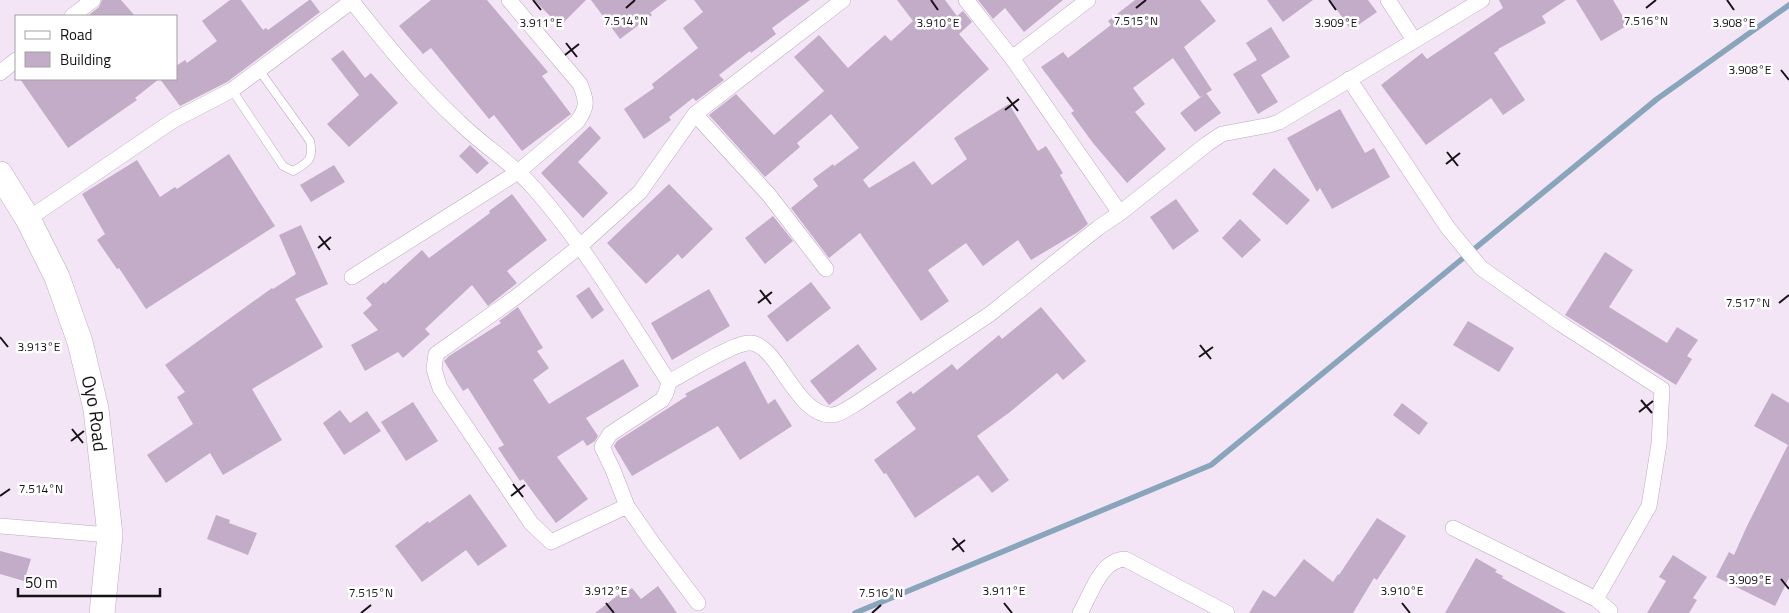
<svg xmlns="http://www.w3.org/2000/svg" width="1789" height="613" font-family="'Titillium Web',sans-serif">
  <rect width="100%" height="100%" fill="#f3e5f5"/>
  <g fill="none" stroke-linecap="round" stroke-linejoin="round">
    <path stroke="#88a5bb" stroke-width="5.5" d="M855,613L1211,465L1657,99L1789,5"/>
  </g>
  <path fill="#c3acc7" d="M102,0H121L135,16H91L90,14L99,7Z
    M230,0H241L263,30L266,28L268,30L309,0H311L320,12L227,82L180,106L160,79H176V66L185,60L187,63L217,41L202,21Z
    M431,0H487L548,72L542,76L571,114L522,151L494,115L489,119L431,48L423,54L399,26Z
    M534,0H586L560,26Z
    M591,0H667L650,13L652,15L620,39Z
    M694,0H810L772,28L776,34L751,53L750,51L719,75L724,80L696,101L693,98L669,117L671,120L644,139L624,109L654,88L652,84L698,48L683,28L703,12Z
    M897,0H945L957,16L963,11L972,22L959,34L989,69L863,180L869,188L914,161L932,185L967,159L954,138L1009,104L1038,151L1046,146L1063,173L1060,175L1088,224L1078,232L1031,260L1018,240L983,266L966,243L928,270L949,301L921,321L860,233L829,258L791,208L818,186L813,179L833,164L834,166L859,148L831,114L797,143L800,147L765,177L709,115L736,94L774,135L824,91L794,57L819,35L848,68L885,35L891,41L913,21Z
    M978,0H1063L1024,32L1005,8L993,19Z
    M1135,0H1200L1216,21L1184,47L1212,90L1200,97L1173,58L1133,88L1145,104L1135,112L1166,149L1127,183L1093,143L1071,113L1074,111L1041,67L1063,52L1068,58L1111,25L1108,21Z
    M1267,0H1313L1283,22Z
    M1330,0H1368L1377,12L1351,30Z
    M1499,0H1566L1542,16L1546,23L1498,49L1499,50L1494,53L1525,100L1503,115L1491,98L1426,145L1381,85L1422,53L1427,59L1503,8Z
    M1576,0H1613L1628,25L1601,41Z
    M1271,27L1290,57L1261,75L1278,102L1258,114L1233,74L1257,60L1246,43Z
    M343,50L365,78L371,73L398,103L349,147L327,124L359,95L331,59Z
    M20,79H159L135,98L137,100L68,148Z
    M1206,93L1221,113L1195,132L1180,113Z
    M1340,109L1365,153L1374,148L1390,177L1332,209L1320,188L1317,192L1287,138Z
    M590,126L601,138L578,162L608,193L583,218L541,173Z
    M470,145L489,163L477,174L459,156Z
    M229,154L275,226L146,309L119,268L117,269L97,240L105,234L82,194L137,160L160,197L175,187L177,189Z
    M334,165L345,182L311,202L300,185Z
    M1274,168L1310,200L1287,225L1252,194Z
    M669,184L713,229L682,259L678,254L646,284L607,243Z
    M512,194L547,240L507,271L517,283L488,306L472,285L425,329L430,334L403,358L398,352L365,371L351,345L378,330L363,313L372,305L366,298L384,282L385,284L422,250L429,258L490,213L489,211Z
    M1176,199L1199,231L1173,250L1150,217Z
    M773,216L793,241L765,264L745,238Z
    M1240,219L1261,240L1242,258L1222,238Z
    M301,225L328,284L295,299L323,347L252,389L282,440L223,475L210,453L166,483L147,455L193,424L177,397L185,392L165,365L272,288L273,289L296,274L279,235Z
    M1605,252L1633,270L1609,307L1667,343L1677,327L1698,340L1687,356L1692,359L1676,385L1565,315Z
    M811,282L831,308L787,342L767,316Z
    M589,287L604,310L592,319L576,296Z
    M709,289L730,326L672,360L651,323Z
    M518,307L543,348L537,351L549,368L533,380L549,404L623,359L639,386L586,418L598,436L595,441L587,446L583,440L557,457L588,499L556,523L523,479L520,481L498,448L504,445L468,388L463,391L444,361L449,356L501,323L499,321Z
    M1041,307L1086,361L1063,380L1057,373L1010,412L977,436L1009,480L992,493L978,475L915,518L886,473L884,474L874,460L916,429L896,402L911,391L913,394L952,364L957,370L999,335L1002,339Z
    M1468,321L1514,348L1499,372L1453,345Z
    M858,344L877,369L829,405L810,381Z
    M745,361L768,404L775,399L792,426L740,460L718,426L632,476L614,446L617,441L687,396L685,394Z
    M1772,393L1789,403V578L1775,606L1716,577L1729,552L1734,555L1747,526L1788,445L1754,426Z
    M413,402L438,441L406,461L381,422Z
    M1402,403L1428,423L1419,435L1393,415Z
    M340,410L350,423L367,411L381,431L344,455L323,423Z
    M470,494L507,546L478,566L466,550L422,582L395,546L428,521L429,523Z
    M216,515L230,520L229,523L257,533L248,555L207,539Z
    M1377,518L1406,536L1377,580L1374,578L1353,613H1249L1263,590L1275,597L1304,559L1333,582L1338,574L1339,575Z
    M0,551L31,559L24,581L0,574Z
    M1673,555L1707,577L1693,598L1697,600L1689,613H1647L1666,581L1659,577Z
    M1476,558L1497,570L1495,572L1503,576L1502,578L1566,613H1445Z
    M658,586L677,613H595L622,592L624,594L632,588L641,599Z"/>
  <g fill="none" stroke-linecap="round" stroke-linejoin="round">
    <g stroke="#b9acbb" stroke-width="9">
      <path id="service" d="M232,90L283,166L293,171C308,163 314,159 310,141L259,70"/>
    </g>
    <g stroke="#b9acbb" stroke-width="16">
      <path id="minor" d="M351,0C385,43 419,85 459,122C482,145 511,162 533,187C585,246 626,316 669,382
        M966,0L1012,58L1120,213
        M1388,0L1414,40
        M72,16L93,0
        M1012,58L1088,0
        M0,73L16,60
        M1349,79L1448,228L1481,268L1561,324L1662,389L1659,444L1649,506L1596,599L1610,611L1609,613
        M695,114L769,195L826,269
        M28,219L174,120L232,90L352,1
        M352,277L518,172L577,122C588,107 587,101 580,84L509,0
        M627,506L551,542L531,523L440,388L434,369L436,354L516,297L580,246L640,192L695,114L843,0
        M0,526L110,535
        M1453,528L1596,599
        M698,603L652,542L627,506L613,470L602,447L610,434L662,400L666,393L669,382C685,373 734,343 749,343C777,341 796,418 833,415C841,414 850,407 857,403L990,314L1098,228L1120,213L1207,144L1222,134L1270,125L1279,122L1482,0
        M1080,613C1091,595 1100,560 1125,559L1227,613"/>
    </g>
    <g stroke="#b9acbb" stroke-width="26">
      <g id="trunk">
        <path id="s1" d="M0,174L28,219L57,277L80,342L96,409L110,535L102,613"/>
      </g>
    </g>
    <use href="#service" stroke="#fff" stroke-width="8"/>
    <use href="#minor" stroke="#fff" stroke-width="15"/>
    <use href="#trunk" stroke="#fff" stroke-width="25"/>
  </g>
  <path fill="none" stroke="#171218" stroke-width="2" d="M533,0L541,10M931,0L938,10M1329,0L1336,10M1727,0L1734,10M626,8L635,0M1136,8L1146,0M1646,8L1656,0M566,43L577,57M565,55L579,44M1781,70L1789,80M1007,97L1018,111M1005,110L1019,99M1447,152L1458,166M1446,164L1460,153M319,236L330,250M318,248L331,237M760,290L771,304M758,303L772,292M1779,303L1789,295M0,337L8,347M1200,345L1211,359M1199,357L1213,347M1641,400L1652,413M1639,412L1653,401M72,429L83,443M71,441L84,431M513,484L523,497M0,496L10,489M511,496L525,485M953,538L964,552M952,550L965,540M1781,579L1789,589M606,603L614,613M1004,603L1012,613M1402,603L1410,613M361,613L371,605M872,613L881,605"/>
  <g text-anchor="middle" stroke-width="5" stroke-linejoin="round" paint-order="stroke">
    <g font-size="19" fill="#171218" stroke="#fff">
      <text dy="7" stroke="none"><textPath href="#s1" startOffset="260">Oyo Road</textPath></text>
    </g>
  </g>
  <g font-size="12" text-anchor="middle" fill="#171218" stroke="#fff" stroke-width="5" stroke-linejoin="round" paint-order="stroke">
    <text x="626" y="25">7.514°N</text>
    <text x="1136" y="25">7.515°N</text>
    <text x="1646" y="25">7.516°N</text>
    <text x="541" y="27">3.911°E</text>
    <text x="938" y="27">3.910°E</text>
    <text x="1734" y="27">3.908°E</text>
    <text x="1336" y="27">3.909°E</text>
    <text x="1750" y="74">3.908°E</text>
    <text x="1748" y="307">7.517°N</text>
    <text x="39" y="351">3.913°E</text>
    <text x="41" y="493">7.514°N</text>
    <text x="1750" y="584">3.909°E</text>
    <text x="606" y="595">3.912°E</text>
    <text x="1004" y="595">3.911°E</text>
    <text x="1402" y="595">3.910°E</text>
    <text x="371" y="597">7.515°N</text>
    <text x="881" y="597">7.516°N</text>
  </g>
  <rect x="15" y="15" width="162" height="65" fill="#ffffff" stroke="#a2a0a3"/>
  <rect x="25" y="31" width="25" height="8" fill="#ffffff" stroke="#a2a0a3"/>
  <text x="60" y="40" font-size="15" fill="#171218">Road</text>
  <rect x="25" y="52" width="25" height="15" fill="#c3acc7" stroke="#a2a0a3"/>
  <text x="60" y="65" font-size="15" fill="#171218">Building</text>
  <path d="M18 588v8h142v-8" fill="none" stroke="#171218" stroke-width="2.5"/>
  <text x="25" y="588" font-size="15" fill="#171218" stroke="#ffffff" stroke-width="4" paint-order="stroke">50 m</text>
</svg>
